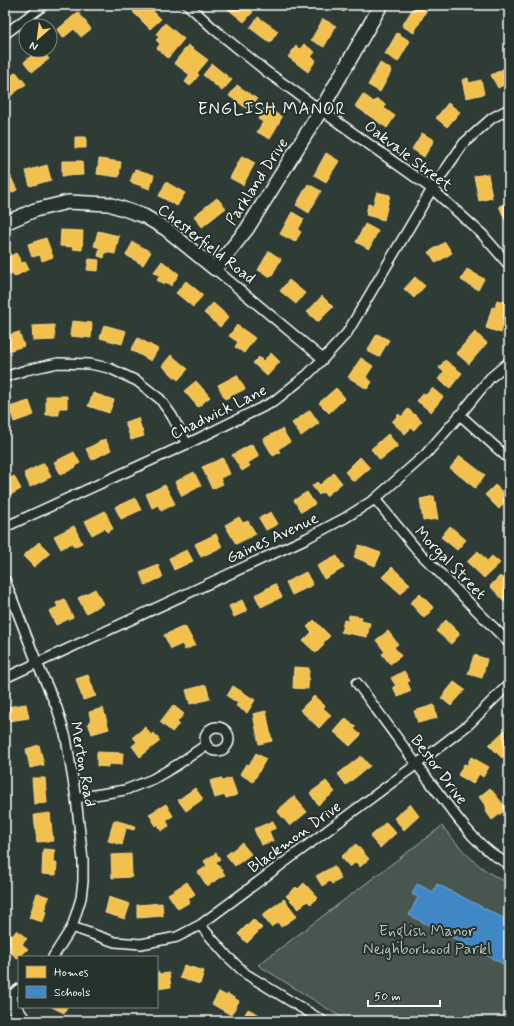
<svg xmlns="http://www.w3.org/2000/svg" width="514" height="1026" font-family="Mynerve,sans-serif">
  <rect width="100%" height="100%" fill="#2f3b35"/>
  <filter id="ink" filterUnits="userSpaceOnUse"><feTurbulence type="fractalNoise" baseFrequency=".025" numOctaves="2"/><feDisplacementMap in="SourceGraphic" scale="8" xChannelSelector="R" yChannelSelector="G"/><feConvolveMatrix kernelMatrix="1 2 1 2 8 2 1 2 1" color-interpolation-filters="sRGB"/></filter>
  <g filter="url(#ink)">
    <path fill="#4a544f" stroke="#a4aaa7" d="M442,826C461,849 480,872 509,883V1021H347L258,965Z"/>
    <path fill="#f2c14e" stroke="#f6d483" d="M139,5H147L161,19L150,29L133,12Z
      M225,5L232,6V5H245L253,12L244,22L224,6Z
      M332,5H348L344,12Z
      M415,5L426,11L414,33L402,26Z
      M78,12L91,29L81,37L74,29L63,38L57,30Z
      M258,17L278,31L270,43L250,28Z
      M323,19L336,26L324,47L311,40Z
      M165,23L184,39L168,58L157,48L160,44L156,40L159,37L156,34Z
      M397,33L410,41L398,62L385,54Z
      M304,44L315,52L311,57L316,60L308,72L288,57L296,46L300,49Z
      M188,45L208,60L197,73L199,75L190,86L185,82L190,75L174,63Z
      M38,50H42L49,59L32,72L24,62Z
      M380,63L392,70L380,92L368,85Z
      M212,64L232,80L222,91L203,75Z
      M509,66V82L498,88L491,75Z
      M16,72L26,84L9,97L5,92V81Z
      M468,78L469,83L481,80L484,94L466,98L462,80Z
      M237,85L257,99L249,110L229,96Z
      M363,94L374,102L377,99L386,105L384,108L395,116L387,128L355,106Z
      M448,103L460,112L447,127L436,118Z
      M265,107L282,117L270,139L257,132L263,122L258,119Z
      M422,133L434,140L424,157L412,149Z
      M75,137H86V148H75Z
      M326,153L339,161L326,182L314,175Z
      M242,156L255,163L243,185L230,178Z
      M99,159L121,162L119,177L97,174Z
      M62,161H82L83,175L62,176Z
      M47,165L51,180L30,186L26,171Z
      M135,169L154,175L150,189L130,182Z
      M8,171L17,190L5,196V173Z
      M488,174L492,198L479,201L474,176Z
      M166,182L185,193L177,206L159,196Z
      M308,184L321,191L309,213L296,205Z
      M377,192L390,195L384,220L366,215L368,204L373,205Z
      M217,198L226,208L202,227L194,216Z
      M509,202V221L506,222L499,206Z
      M292,212L304,219L298,230L301,232L295,242L280,234Z
      M365,224L378,231L369,249L356,242Z
      M61,230L83,231L82,250L73,249V247L60,246Z
      M98,231L119,236L115,254L105,252L104,258L98,256L100,248L94,246Z
      M46,238L53,257L42,261L40,255L32,257L28,244Z
      M133,242L151,252L143,265L126,255Z
      M445,242L452,253L436,263L429,252Z
      M269,251L281,259L271,277L258,270Z
      M16,253L22,263L25,262L29,269L14,277L12,273L5,276V259Z
      M89,259L99,260L98,271L87,270Z
      M162,261L179,274L171,286L166,282L164,285L157,280L160,276L154,272Z
      M467,269L484,279L478,290L461,280Z
      M415,277L425,286L414,298L404,289Z
      M289,280L305,293L296,304L280,291Z
      M186,281L203,295L193,307L176,293Z
      M322,296L333,307L318,322L307,312Z
      M497,300L509,303L501,333L486,328L492,307L495,308Z
      M213,303L229,317L220,327L204,313Z
      M72,321L92,323L91,338L70,336Z
      M54,325L55,340L33,341L32,326Z
      M104,325L126,331L122,344L100,338Z
      M237,325L255,338L244,353L235,347L238,342L229,336Z
      M19,332L24,346L5,352V336Z
      M475,332L487,343L469,364L456,353Z
      M377,334L389,340L379,357L367,351Z
      M138,338L158,349L151,361L131,350Z
      M271,353L280,362L267,376L253,363L259,357L263,361Z
      M171,355L188,369L178,380L162,366Z
      M361,358L373,366L366,377L372,382L367,389L348,377Z
      M445,360L462,373L450,388L438,379L444,372L439,368Z
      M237,375L245,389L225,399L218,385Z
      M196,381L210,397L198,407L184,391Z
      M336,388L345,398L329,413L319,403Z
      M432,388L443,397L431,412L417,401L423,393L426,395Z
      M93,393L114,400L109,413L88,406Z
      M46,396H67V408H59V415H46Z
      M29,401L34,415L14,422L9,407Z
      M408,409L422,421L414,430L411,428L405,434L392,422L399,414L401,417Z
      M310,410L319,423L301,436L292,423Z
      M138,418L144,436L131,440L125,422Z
      M282,429L290,442L278,449L280,452L273,456L263,439Z
      M388,434L398,446L380,460L371,449Z
      M105,439L111,450L92,460L86,449Z
      M252,444L259,456L248,463L250,466L242,471L232,455Z
      M74,452L80,463L76,466V467L61,475L54,462Z
      M460,456L485,475L475,488L450,468Z
      M360,457L370,468L354,482L345,472Z
      M223,458L230,474L220,478L223,484L212,489L202,467Z
      M44,463L51,477L30,487L24,473Z
      M194,472L201,486L182,496L175,482Z
      M334,473L342,483L326,496L323,492L319,495L312,486L317,482L320,485Z
      M14,476L21,489L5,498V478L6,480Z
      M165,485L175,504L161,511L158,505L152,508L146,494Z
      M495,485L509,498L499,509L485,495Z
      M307,492L315,504L301,512L294,500Z
      M434,496L438,519L423,521L420,499Z
      M135,498L141,510L121,519L115,507Z
      M105,511L113,529L107,532L105,528L92,535L85,521Z
      M271,512L278,524L266,530L259,518Z
      M239,517L243,523L248,521L256,534L236,544L225,525Z
      M74,526L82,543L74,547L72,543L61,549L54,536Z
      M450,526L466,540L457,550L441,537Z
      M216,534L222,547L201,557L195,544Z
      M39,542L50,553L34,567L23,556Z
      M359,545L381,553L375,566L354,557Z
      M187,550L193,561L174,570L169,558Z
      M478,551L487,561L492,556L500,563L484,578L467,562Z
      M337,556L344,568L324,579L317,566Z
      M158,565L163,577L145,585L140,573Z
      M392,567L410,584L401,594L382,577Z
      M306,572L313,585L292,595L286,582Z
      M500,576L509,585V600L506,603L490,586Z
      M275,584L282,597L261,607L255,595Z
      M95,589L103,604L86,613L78,598Z
      M420,594L434,608L424,618L410,603Z
      M64,599L73,617L56,625L49,611L58,607L56,603Z
      M242,600L247,611L234,617L229,606Z
      M349,615L362,617L361,621L370,623L367,637L341,632L344,620L348,621Z
      M314,620L330,636L323,643L324,645L316,653L303,641L312,632L307,627Z
      M446,620L460,634L451,644L436,631Z
      M185,626L195,645L185,650L182,644L171,649L164,635Z
      M388,631L398,644L394,647L401,656L390,664L382,654L385,652L376,640Z
      M474,655L487,659L482,678L468,674Z
      M294,667L309,668L308,689L293,688Z
      M404,671L410,681L407,682L411,691L398,697L393,687L396,686L391,678Z
      M88,675L96,696L83,700L76,679Z
      M454,682L465,690L451,706L441,698Z
      M206,685L210,699L190,704L186,690Z
      M233,686L255,700L247,713L236,706L238,703L227,696Z
      M314,696L325,706L323,708L331,715L319,728L300,710Z
      M26,704L29,718L9,721L7,707Z
      M173,705L184,714L177,722L179,724L172,732L160,722Z
      M434,705L437,718L418,723L414,711Z
      M103,708L109,729L92,734L88,723L91,722L89,712Z
      M266,711L272,741L259,744L253,714Z
      M346,718L356,727L354,729L361,735L350,746L334,732Z
      M145,727L151,735L154,733L160,741L140,757L132,746L137,742L133,737Z
      M505,730L509,734V744L503,750L507,754L502,758L489,745Z
      M39,745L44,765L30,768L26,749Z
      M97,752L123,753L122,765L108,764V767L97,766Z
      M256,753L266,759L253,782L240,774L246,764L249,765Z
      M361,756L370,766L346,785L338,774Z
      M471,757L489,767L483,777L479,774L473,784L458,775L464,764L467,765Z
      M32,778H45L47,803L34,804Z
      M221,778L222,781L231,778L237,795L226,798L225,795L215,798L210,781Z
      M326,781L335,792L318,805L310,793Z
      M195,788L203,799L186,811L178,800Z
      M490,788L507,809L492,820L485,810L487,808L479,797Z
      M294,796L307,812L290,826L277,811Z
      M166,804L173,816L166,820L169,826L161,831L158,824L156,826L149,814Z
      M410,804L419,816L404,830L394,818Z
      M50,813L53,841L37,842L34,815Z
      M114,820L135,826L134,830L126,828L122,845L108,841Z
      M273,821L276,828L269,831L273,841L261,845L254,829Z
      M386,822L396,833L380,848L370,837Z
      M242,843L251,854L235,866L226,855Z
      M356,844L369,859L360,867L356,862L350,867L341,857Z
      M43,849L55,850L54,863H57L56,875L42,874Z
      M216,853L220,859L216,862L225,875L207,886L198,872L207,866L204,861Z
      M131,854L132,877L112,878L111,855Z
      M334,866L341,879L332,884L330,881L322,886L316,876Z
      M187,882L195,894L188,899L190,902L178,909L168,894Z
      M304,883L318,898L311,904L307,901L299,909L286,896L296,887L298,889Z
      M37,893L49,897L44,911L46,912L43,922L29,918Z
      M109,897L130,904L125,919L105,913Z
      M284,899L297,916L281,927L278,922L271,927L262,915Z
      M162,903L163,916L137,918V905Z
      M253,919L262,928L247,943L238,934Z
      M17,930L27,939L22,944L28,949L20,957H19L18,959L9,951L11,948L5,942V935L8,932L12,936Z
      M184,965L204,971L200,984L180,978Z
      M157,972H159V974L169,973L171,987L157,989Z
      M219,992L227,996L228,994L239,1001L231,1015L212,1004Z
      M52,1007H67L64,1013Z
      M248,1009L267,1019L266,1021H241Z"/>
    <path fill="#3f88c5" stroke="#79acd6" d="M417,884L433,892L437,884L509,921V967L409,915L418,897L412,894Z"/>
    <g fill="none" stroke-linecap="round" stroke-linejoin="round">
      <g stroke="#fff" stroke-width="12">
        <path id="street" d="M188,5L214,29L267,72L432,189L482,234L509,265
          M5,34L44,5
          M215,269L323,359
          M5,377L26,370L58,363L90,364L109,368L137,381L160,399L172,416L187,444
          M460,415L509,459
          M375,499L417,550L509,643
          M5,527L187,444L273,402L307,375L323,359L347,333L432,189L464,143L492,118L509,109
          M5,580L37,663L57,708L66,738L76,798L83,860V881L81,898L72,927L53,957
          M5,678L307,538L345,518L375,499L425,455L460,415L490,378L509,362
          M357,683C382,717 407,752 433,786C455,814 476,848 509,864
          M205 739a12 12 0 1 1 24 0a12 12 0 1 1-24 0Z
          M76,798L125,790L153,779L177,765L206,745
          M200,925L227,956L246,974L323,1021
          M72,927L115,942L141,944L177,937L200,925L417,764L468,725L509,684
          M8,998L19,989"/>
      </g>
      <g stroke="#fff" stroke-width="16">
        <path id="secondary" d="M5,223L35,210L68,202L109,204L144,216L166,229L215,269L247,229L321,110L381,5
          M5,994L24,1021"/>
      </g>
      <use href="#street" stroke="#26332d" stroke-width="9"/>
      <use href="#secondary" stroke="#26332d" stroke-width="13"/>
    </g>
  </g>
  <g text-anchor="middle" stroke-width="4" stroke-linejoin="round" paint-order="stroke">
    <g font-size="16" fill="#fff" stroke="#26332d">
      <text transform="translate(409 155) rotate(37)" y="6">Oakvale Street</text>
      <text transform="translate(256 181) rotate(-57)" y="6">Parkland Drive</text>
      <text transform="translate(207 243) rotate(38)" y="6">Chesterfield Road</text>
      <text transform="translate(218 411) rotate(-26)" y="6">Chadwick Lane</text>
      <text transform="translate(272 537) rotate(-25)" y="6">Gaines Avenue</text>
      <text transform="translate(451 562) rotate(46)" y="6">Morgal Street</text>
      <text transform="translate(84 764) rotate(80)" y="6">Merton Road</text>
      <text transform="translate(440 769) rotate(53)" y="6">Bestor Drive</text>
      <text transform="translate(294 836) rotate(-36)" y="6">Blackmon Drive</text>
    </g>
    <g font-size="16" fill="#b7bbb9" stroke="#26332d">
      <text x="427" y="936">English Manor<tspan x="427" dy="18">Neighborhood Parkl</tspan></text>
    </g>
    <g font-size="17" letter-spacing="1" fill="#fff" stroke="#26332d">
      <text x="272" y="114">ENGLISH MANOR</text>
    </g>
  </g>
  <rect width="514" height="1026" fill="none" stroke="#26332d" stroke-width="20"/>
  <rect x="10" y="10" width="494" height="1006" fill="none" stroke="#fff" stroke-width="1.5" filter="url(#ink)"/>
  <rect x="18" y="956" width="140" height="52" fill="#26332d" stroke="#7d8581"/>
  <rect x="26" y="966" width="20" height="12" fill="#f2c14e" stroke="#7d8581"/>
  <text x="54" y="976" font-size="12" fill="#ffffff">Homes</text>
  <rect x="26" y="986" width="20" height="12" fill="#3f88c5" stroke="#7d8581"/>
  <text x="54" y="996" font-size="12" fill="#ffffff">Schools</text>
  <g transform="translate(38 38) rotate(208)"><circle r="19" fill="#26332d" stroke="#7d8581"/>
  <path d="M0-3L7 15L0 10L-7 15Z" fill="#ffd166"/>
  <text y="-6" font-size="11" font-weight="bold" text-anchor="middle" fill="#ffffff">N</text>
  </g>
  <path d="M368 1000v6h72v-6" fill="none" stroke="#ffffff" stroke-width="2"/>
  <text x="374" y="1000" font-size="12" fill="#ffffff" stroke="#26332d" stroke-width="3" paint-order="stroke">50 m</text>
</svg>
